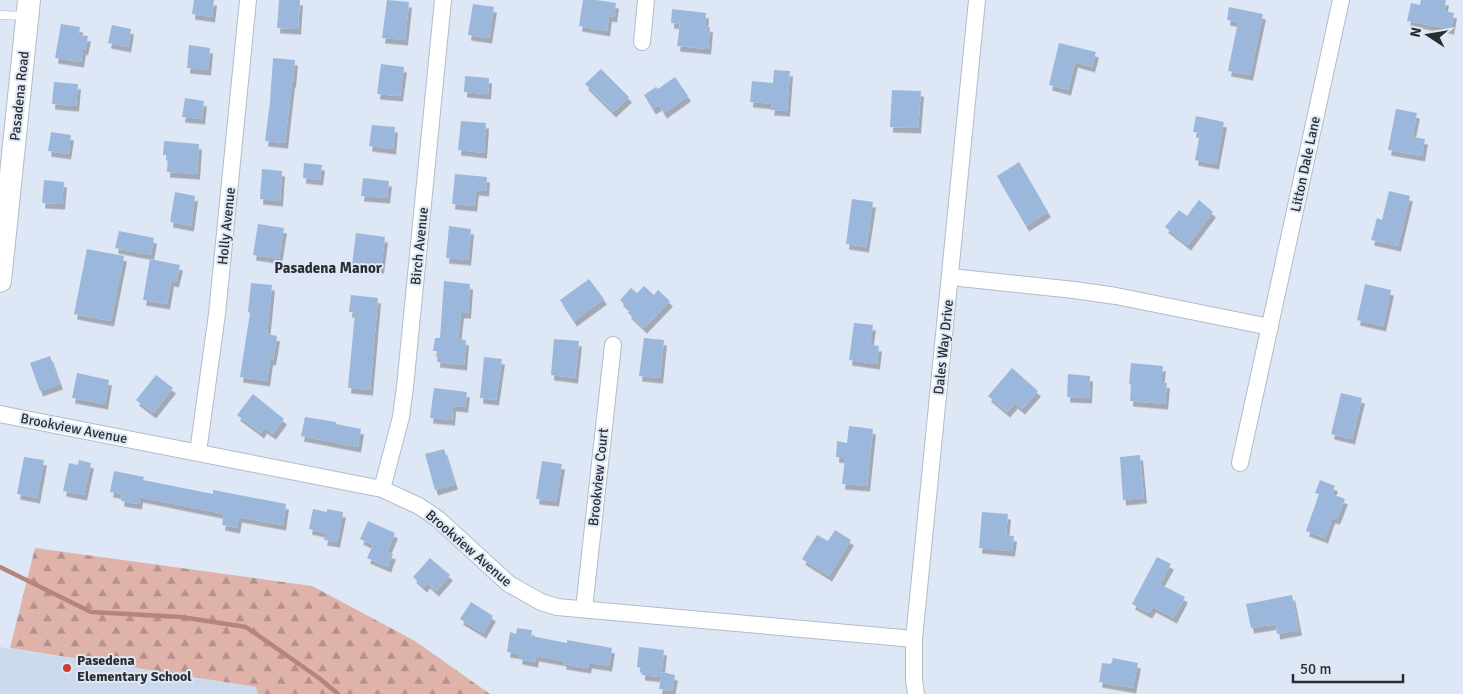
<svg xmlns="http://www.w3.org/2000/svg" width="1463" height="694" font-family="Signika,sans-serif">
  <defs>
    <pattern id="forest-firs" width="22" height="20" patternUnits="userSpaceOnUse" patternTransform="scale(1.25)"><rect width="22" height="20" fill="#dfb2aa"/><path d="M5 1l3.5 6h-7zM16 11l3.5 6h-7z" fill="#b5918b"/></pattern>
    <filter id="shadow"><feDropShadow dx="3" dy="5.5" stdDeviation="0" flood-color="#0004"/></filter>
  </defs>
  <rect width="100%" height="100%" fill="#dde7f5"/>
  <path fill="#cbdaed" d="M0,647L256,687L258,694H0Z"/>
  <path fill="url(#forest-firs)" d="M35,548L312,586L415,641L490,694H258L256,687L10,648Z"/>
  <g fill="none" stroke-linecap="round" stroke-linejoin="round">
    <path stroke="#b5857d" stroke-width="4.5" d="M0,567L91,612L181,617L246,627L319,678L338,694"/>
  </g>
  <path fill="#9bb8dc" filter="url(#shadow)" d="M194,0H214L212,17L192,14Z
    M279,0H300L298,29L277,28Z
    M387,0L409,2L405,40L382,38Z
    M583,0H596L616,3L614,17L609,16L607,31L579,26Z
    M1421,0H1446L1444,11L1454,13L1451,29L1407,21L1411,3L1420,5Z
    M473,4L494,7L489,38L468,35Z
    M1229,7L1263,14L1250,75L1228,71L1238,22L1227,20Z
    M672,9L706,13L705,26L710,27L708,49L677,46L680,24L671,23Z
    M61,24L80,27L79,35L88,36L85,50L83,49L81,62L55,58Z
    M112,25L131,29L128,47L108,43Z
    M1059,43L1096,52L1092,67L1075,62L1068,90L1049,85Z
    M189,45L210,48L208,70L187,68Z
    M273,58L295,60L293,82H292L285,143L265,141L270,102Z
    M381,64L404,67L400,96L377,94Z
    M601,69L629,97L613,112L585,84Z
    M774,70L790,71L787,111L771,110L772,104L750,102L752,81L773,83Z
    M465,76L489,78L488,94L464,92Z
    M675,77L688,96L664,113L659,105L653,109L644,95L656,87L658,89Z
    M54,82L78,84L76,106L52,104Z
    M892,90L921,91L918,128L890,127Z
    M185,98L204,101L202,119L182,117Z
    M1396,109L1417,113L1412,137L1425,139L1422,156L1388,150Z
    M1196,116L1224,122L1216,164L1195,160L1200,133L1193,132Z
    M461,121L486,123L484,153L458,150Z
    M372,125L395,127L393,149L369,146Z
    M51,132L71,135L68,154L48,151Z
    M164,141L199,144L197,174L167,172L168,155H163Z
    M1019,162L1048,212L1026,226L997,176Z
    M304,163L322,165L320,180L303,178Z
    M262,169L282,171L280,201L260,199Z
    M455,174L487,177L486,191L476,190L474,206L452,204Z
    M363,178L389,181L387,198L361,196Z
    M44,180L64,182L62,204L42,203Z
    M1389,191L1410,196L1398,246L1371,240L1377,218L1382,220Z
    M175,192L195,196L191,226L170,222Z
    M852,199L873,202L866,247L846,244Z
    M1199,200L1213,212L1188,245L1165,227L1179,210L1187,216Z
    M258,224L284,228L279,259L253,255Z
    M449,226L471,229L468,260L446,258Z
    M119,231L154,238L151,255L115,248Z
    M356,233L385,237L381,268L352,265Z
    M87,249L124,256L111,321L74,314Z
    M150,259L180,265L176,282L171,281L167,304L143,300Z
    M589,279L604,299L574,321L560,300Z
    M444,281L470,284L468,313H461L458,339L466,340L464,365L437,362L438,351H433L435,338H440Z
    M251,283L272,285L267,334L277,336L273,360H270L267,381L240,377L250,313L248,312Z
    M1365,284L1391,290L1383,326L1357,320Z
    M644,286L654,295L658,290L670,301L644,328L628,313L630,310L620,300L631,288L637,293Z
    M351,295L378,298L370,390L348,388L355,312H349Z
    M854,323L873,325L870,345L879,346L877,364L849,360Z
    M644,338L664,340L660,378L639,376Z
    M554,339L579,341L575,378L551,375Z
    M50,356L60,384L40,391L30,363Z
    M484,357L502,359L496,400L480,398Z
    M1131,363L1163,366L1161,382L1167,383L1165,404L1130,401L1131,384H1129Z
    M1012,368L1038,391L1022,409L1015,403L1007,412L988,396Z
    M77,373L109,380L105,404L72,398Z
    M1068,374L1090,376L1089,398L1067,397Z
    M156,375L173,388L153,413L136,400Z
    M434,388L467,392L465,407L453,406L452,420L430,418Z
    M1341,393L1362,398L1352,439L1331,434Z
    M253,394L284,419L273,434L264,428L261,433L237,415Z
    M305,417L336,422V424L361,429L358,447L301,436Z
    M849,426L873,429L867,486L842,484L845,458L836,457L837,441L847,443Z
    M444,449L455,484L435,490L425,454Z
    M1140,455L1144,498L1123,500L1120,457Z
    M24,457L44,460L37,498L17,494Z
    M79,460L91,463L84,495L63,491L69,463L78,465Z
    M542,461L562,464L556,501L536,499Z
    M114,471L144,477L143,480L213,494V490L286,504L283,525L239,517L237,528L222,525L224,514L140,497L139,504L121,501L122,494L110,492Z
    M1320,480L1335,486L1332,494L1345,499L1337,519L1332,518L1325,538L1306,531L1319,494L1315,493Z
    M313,509L327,512V509L343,512L337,542L324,540L326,533L309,529Z
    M982,512L1008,514L1006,535L1014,536L1012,551L979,548Z
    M368,521L395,533L387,552L393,554L388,567L367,558L373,545L360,539Z
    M835,530L851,540L829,576L802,559L817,535L828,541Z
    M1157,557L1171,564L1160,584L1185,597L1174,618L1153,607L1149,613L1132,604Z
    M430,558L450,575L436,591L427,583L424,587L413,577Z
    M1292,595L1299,630L1277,634L1276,624L1251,628L1246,604Z
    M471,602L493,616L483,633L460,619Z
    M517,628L532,630L531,636L567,643V640L612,648L609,666L589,663L588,668L563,664L564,661L536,656L535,662L519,659L520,654L507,652L510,632L516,634Z
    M639,647L664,650L661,677L642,675V668L637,667Z
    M1113,658L1138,663L1133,688L1099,682L1102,663L1111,664Z
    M662,672L675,675L672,691L659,689Z"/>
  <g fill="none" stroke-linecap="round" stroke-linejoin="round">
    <g stroke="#b2bcc9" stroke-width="9">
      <path id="service" d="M0,15L26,16"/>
    </g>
    <g stroke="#b2bcc9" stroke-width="18">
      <path id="minor" d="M642,42L646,0
        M951,277L1074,290L1116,296L1270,327
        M0,414L382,489L419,506L438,519L509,584L541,602L557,607L914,639
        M198,452L217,314L248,0
        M1240,463L1341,0
        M382,489L401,417L405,387L443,0
        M584,609L613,345
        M916,694L914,680V639L977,0"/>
    </g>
    <g stroke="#b2bcc9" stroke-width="24">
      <path id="secondary" d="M0,281L29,0"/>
    </g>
    <use href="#service" stroke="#fff" stroke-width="8"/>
    <use href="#minor" stroke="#fff" stroke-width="16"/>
    <use href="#secondary" stroke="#fff" stroke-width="22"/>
  </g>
  <circle fill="#cb3e2e" stroke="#dde7f5" stroke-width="2" cx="67" cy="668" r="5"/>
  <g text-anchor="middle" stroke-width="4" stroke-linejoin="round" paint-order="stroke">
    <g font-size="14" fill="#2a2e33" stroke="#dde7f5">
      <text transform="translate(19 96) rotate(-84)" y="5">Pasadena Road</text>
      <text transform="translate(1305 164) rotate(-78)" y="5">Litton Dale Lane</text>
      <text transform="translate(226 226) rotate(-84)" y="5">Holly Avenue</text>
      <text transform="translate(419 246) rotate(-84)" y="5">Birch Avenue</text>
      <text transform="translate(943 347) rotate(-84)" y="5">Dales Way Drive</text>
      <text transform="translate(74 428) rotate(11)" y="5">Brookview Avenue</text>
      <text transform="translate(598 477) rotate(-84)" y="5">Brookview Court</text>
      <text transform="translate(469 548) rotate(41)" y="5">Brookview Avenue</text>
    </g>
    <g font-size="14" font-weight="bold" fill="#2a2e33" stroke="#dde7f5" text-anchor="start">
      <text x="77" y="665">Pasedena<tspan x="77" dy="16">Elementary School</tspan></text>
    </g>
    <g font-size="15" font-weight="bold" fill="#2a2e33" stroke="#dde7f5">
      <text x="328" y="273">Pasadena Manor</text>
    </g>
  </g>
  <g transform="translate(1428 35) rotate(282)" stroke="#dde7f5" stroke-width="4" paint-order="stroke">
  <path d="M0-4L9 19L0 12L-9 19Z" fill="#2a2e33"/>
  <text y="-8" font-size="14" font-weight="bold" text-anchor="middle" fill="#2a2e33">N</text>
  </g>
  <path d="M1293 674v8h110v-8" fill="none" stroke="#2a2e33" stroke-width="2.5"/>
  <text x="1300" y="674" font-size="15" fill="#2a2e33" stroke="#dde7f5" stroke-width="4" paint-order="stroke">50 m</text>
</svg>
